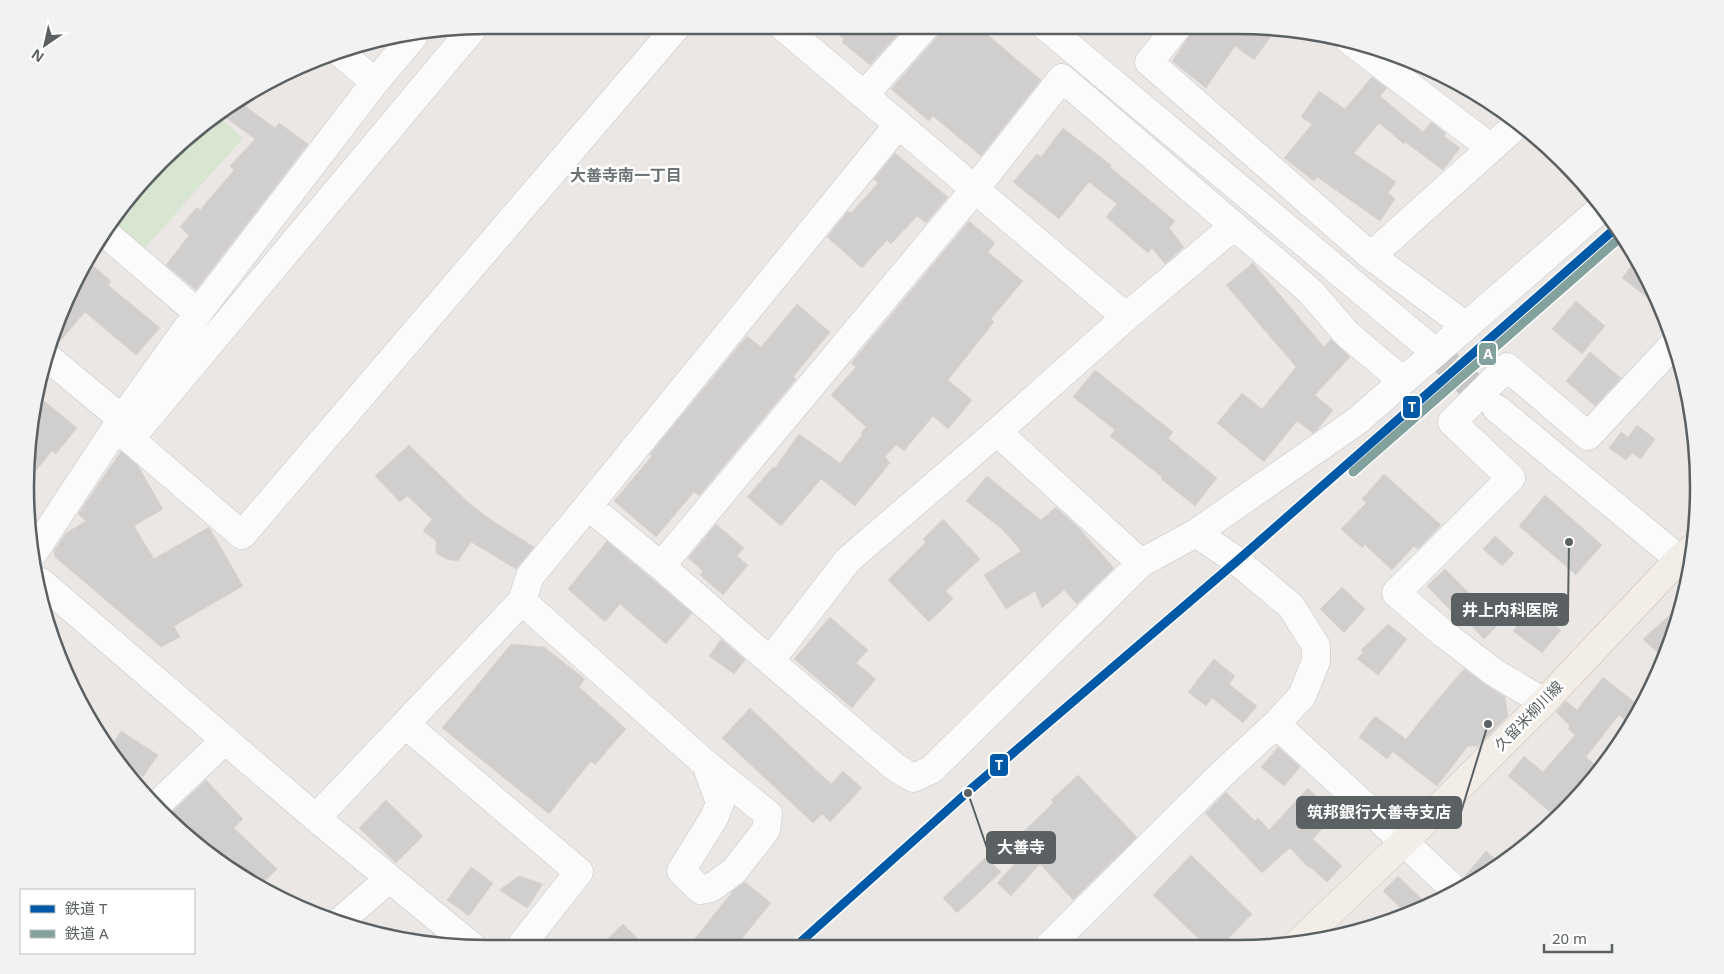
<svg xmlns="http://www.w3.org/2000/svg" width="1724" height="974" font-family="'Noto Sans','Noto Sans JP',sans-serif">
  <rect width="100%" height="100%" fill="#eae7e5"/>
  <path fill="#d8e5d0" d="M217,115L243,138L142,251L110,223L206,120Z"/>
  <path fill="#d1cece" stroke="#dad6d4" d="M828,25L887,26L898,34L870,65L842,42L844,39Z
    M941,26H977L1041,80L981,156L933,116L929,121L891,89L938,36L941,30Z
    M1196,26H1267L1277,28L1254,60L1235,46L1206,88L1172,61Z
    M1372,77L1387,88L1380,96L1423,132L1431,122L1446,133L1444,136L1460,148L1443,170L1405,142L1404,144L1379,123L1354,153L1396,182L1388,193L1395,199L1380,221L1317,177L1314,181L1284,158L1312,124L1301,117L1319,91L1345,109Z
    M240,102L275,128L279,123L308,144L196,290L166,265L189,235L180,227L197,207L200,210L234,170L230,166L255,139L225,117L234,105Z
    M1063,128L1111,165L1110,167L1175,221L1169,228L1184,247L1165,264L1152,248L1148,253L1106,217L1117,204L1089,182L1059,219L1013,182L1037,154L1041,157Z
    M895,153L948,197L926,223L917,216L891,244L887,240L862,268L827,237L848,211L851,213L878,183L874,179Z
    M969,221L995,243L988,252L1023,281L991,319L994,322L948,380L972,400L948,429L933,416L904,451L896,445L885,457L890,463L855,506L821,479L781,526L747,497L773,467L775,468L799,434L840,463L862,435L861,433L866,427L831,395L856,367L851,363Z
    M1637,259L1651,283L1661,308L1622,278Z
    M89,262L111,281L108,285L160,328L136,355L85,312L57,345L52,342Z
    M1253,263L1324,347L1331,339L1350,357L1315,395L1333,410L1316,431L1313,433L1297,421L1264,462L1217,423L1242,393L1262,409L1296,367L1226,285Z
    M1576,301L1605,326L1582,354L1552,329Z
    M797,304L830,332L793,377L796,379L699,496L694,492L656,537L614,501L652,456L650,454L747,336L761,347Z
    M1590,352L1621,378L1595,406L1566,381Z
    M1095,370L1173,432L1168,438L1217,478L1195,506L1161,479L1162,477L1110,436L1115,430L1073,397Z
    M38,396L77,428L56,454L52,451L30,478Z
    M1637,425L1655,439L1641,459L1632,453L1626,460L1609,448L1621,432L1628,437Z
    M409,445L470,504L493,521L534,547L516,569L471,542L458,561L446,559L436,553V541L423,531L432,519L407,496L400,502L375,476Z
    M121,451L138,466L163,509L134,526L154,559L209,527L243,586L174,626L180,637L161,647L55,557L54,551L66,533L86,521L78,514Z
    M1384,474L1441,525L1418,549L1414,546L1392,570L1365,545L1362,548L1341,529L1366,503L1362,499Z
    M987,476L1041,520L1056,507L1079,528L1114,568L1077,604L1064,590L1042,608L1035,591L1006,609L984,575L1021,551L1003,530L966,501Z
    M1545,495L1602,545L1576,575L1519,526Z
    M943,519L980,559L946,591L953,599L929,622L888,580L926,542L923,539Z
    M716,524L744,548L737,556L748,565L723,595L700,575L703,571L688,558Z
    M1495,536L1514,553L1502,566L1483,549Z
    M607,541L692,613L666,644L620,604L605,622L568,589Z
    M1445,569L1482,606L1486,603L1503,620L1484,639L1461,615L1458,618L1427,586Z
    M1342,587L1365,609L1344,633L1320,609Z
    M1681,605L1674,636L1664,659L1643,639Z
    M1532,607L1561,630L1542,653L1513,631Z
    M830,617L868,650L856,663L876,679L852,708L794,659Z
    M1388,624L1407,639L1378,675L1357,659L1363,652L1361,650Z
    M721,639L745,660L734,674L709,656Z
    M511,644L544,647L585,679L579,687L626,729L595,765L591,761L549,814L442,728Z
    M1214,659L1235,676L1229,684L1257,706L1243,723L1212,698L1206,706L1188,692Z
    M1464,669L1486,685L1505,697L1508,716L1478,746H1468L1437,786L1393,752L1387,759L1359,737L1375,716L1406,739L1433,705Z
    M1603,677L1642,708L1637,718L1631,726L1619,715L1586,757L1599,768L1564,813L1558,819L1508,776L1524,756L1543,772L1575,735L1568,729L1570,726L1556,712L1566,701L1577,710Z
    M750,708L831,784L843,771L862,788L830,822L822,814L813,823L722,738Z
    M121,731L158,755L143,777L122,764L111,746Z
    M1278,747L1300,767L1284,786L1261,767Z
    M1078,775L1137,837L1073,900L1040,864L1011,896L997,883L1027,850L1016,839L1053,803L1051,800Z
    M206,780L243,819L234,828L277,869L258,888L199,840L172,812Z
    M1308,788L1336,814L1313,839L1342,866L1327,882L1310,867L1309,868L1290,848L1262,873L1205,813L1226,792L1255,821L1258,818L1269,830Z
    M386,800L423,836L396,863L359,828Z
    M1486,851L1502,865L1493,871L1469,883L1464,877Z
    M1191,855L1252,914L1222,945H1205L1153,895Z
    M986,857L1001,872L957,913L943,898Z
    M471,867L493,883L469,916L447,900Z
    M519,876L543,884L527,908L499,890Z
    M1398,876L1427,904L1407,914L1383,891Z
    M745,882L771,903L735,947H688L733,891Z
    M623,924L646,947L598,948Z"/>
  <g fill="none" stroke-linecap="round" stroke-linejoin="round">
    <path stroke="#c6c6c4" stroke-width="28" stroke-dasharray="28 14" stroke-linecap="butt" d="M1429,347L1496,408"/>
    <g stroke="#c6c6c6" stroke-width="29">
      <path id="minor" d="M781,25L1126,317
        M1045,26L1429,347
        M1178,26L1149,62L1371,256L1466,326
        M474,27L130,439L242,535L678,25
        M1349,40L1491,148
        M337,50L375,82
        M864,95L926,26
        M103,231L198,313
        M1371,256L1519,123
        M46,356L122,419
        M1496,408L1679,559
        M997,432L1141,563
        M588,506L661,566L770,661L895,767L913,778L931,770L1141,563L1196,533L1357,421L1604,206
        M34,552L122,419L198,313L375,82L413,37
        M661,566L975,189L1062,78L1310,291L1347,334L1403,381
        M41,582L316,818L474,948
        M522,601L530,576L588,506L898,125
        M770,661L848,560L997,432L1126,317L1234,226
        M1544,702L1495,673L1444,634L1396,593L1511,478L1452,422L1507,367L1588,436L1674,344
        M405,724L579,872L519,948
        M1276,724L1404,842L1455,890
        M157,805L225,740
        M316,818L522,601L706,764L768,814L766,830L734,871L711,888L701,890L681,871L714,818L720,803L706,764
        M339,922L389,879
        M1049,946L1220,776L1276,724L1302,696L1316,661V646L1291,606L1237,561L1196,533"/>
    </g>
    <g stroke="#d1c0b4" stroke-width="29">
      <path id="major" d="M1296,945L1404,842L1544,702L1679,559L1695,546"/>
    </g>
    <use href="#minor" stroke="#fcfbfb" stroke-width="28"/>
    <use href="#major" stroke="#f2ede7" stroke-width="28"/>
    <g stroke="#fff" stroke-width="12">
      <path id="rail-1" d="M795,947L971,789L1237,561L1617,227"/>
    </g>
    <g stroke="#fff" stroke-width="12">
      <path id="rail-2" d="M1353,472L1622,236"/>
    </g>
    <use href="#rail-1" stroke="#0059a6" stroke-width="9"/>
    <use href="#rail-2" stroke="#83a19d" stroke-width="9"/>
  </g>
  <g text-anchor="middle" stroke-width="5" stroke-linejoin="round" paint-order="stroke">
    <g font-size="15" fill="#5b6163" stroke="#fff">
      <text transform="translate(1529 716) rotate(-46)" y="5">久留米柳川線</text>
    </g>
    <g font-size="16" font-weight="bold" fill="#6c7375" stroke="#fff">
      <text x="626" y="181">大善寺南一丁目</text>
    </g>
  </g>
  <path d="M0 0H1724V974H0ZM487 34H1237A453 453 0 0 1 1690 487V487A453 453 0 0 1 1237 940H487A453 453 0 0 1 34 487V487A453 453 0 0 1 487 34Z" fill="#f2f2f3" fill-rule="evenodd"/>
  <path fill="none" stroke="#5b6163" stroke-width="2.5" d="M487 34H1237A453 453 0 0 1 1690 487V487A453 453 0 0 1 1237 940H487A453 453 0 0 1 34 487V487A453 453 0 0 1 487 34Z"/>
  <path fill="none" stroke="#5b6163" stroke-width="2" d="M1569 542L1568 610M1488 724L1461 812M968 793L987 848"/>
  <g fill="#5b6163" stroke="#fff" stroke-width="2">
    <circle cx="1569" cy="542" r="5"/>
    <circle cx="1488" cy="724" r="5"/>
    <circle cx="968" cy="793" r="5"/>
  </g>
  <g fill="#5b6163" stroke="#5b6163" stroke-width="2">
    <rect x="1452" y="594" width="116" height="31" rx="5"/>
    <rect x="1297" y="797" width="164" height="31" rx="5"/>
    <rect x="987" y="832" width="68" height="31" rx="5"/>
  </g>
  <g font-size="16" text-anchor="middle" font-weight="bold" fill="#fff">
    <text x="1510" y="616">井上内科医院</text>
    <text x="1379" y="818">筑邦銀行大善寺支店</text>
    <text x="1021" y="853">大善寺</text>
  </g>
  <g stroke="#fff" stroke-width="2">
    <rect x="1478" y="342" width="19" height="24" rx="5" fill="#83a19d"/>
    <rect x="1402" y="395" width="19" height="24" rx="5" fill="#0059a6"/>
    <rect x="989" y="753" width="20" height="24" rx="5" fill="#0059a6"/>
  </g>
  <g font-size="14" text-anchor="middle" font-weight="bold" fill="#fff">
    <text x="1488" y="359">A</text>
    <text x="1412" y="412">T</text>
    <text x="999" y="770">T</text>
  </g>
  <rect x="20" y="889" width="175" height="65" fill="#ffffff" stroke="#bdc0c1"/>
  <rect x="30" y="905" width="25" height="8" fill="#0059a6" stroke="#bdc0c1"/>
  <text x="65" y="914" font-size="15" fill="#5b6163">鉄道 T</text>
  <rect x="30" y="930" width="25" height="8" fill="#83a19d" stroke="#bdc0c1"/>
  <text x="65" y="939" font-size="15" fill="#5b6163">鉄道 A</text>
  <g transform="translate(45 45) rotate(214)" stroke="#ffffff" stroke-width="4" paint-order="stroke">
  <path d="M0-4L9 19L0 12L-9 19Z" fill="#5b6163"/>
  <text y="-8" font-size="14" font-weight="bold" text-anchor="middle" fill="#5b6163">N</text>
  </g>
  <path d="M1544 944v8h68v-8" fill="none" stroke="#5b6163" stroke-width="2.5"/>
  <text x="1552" y="944" font-size="15" fill="#5b6163" stroke="#ffffff" stroke-width="4" paint-order="stroke">20 m</text>
</svg>
